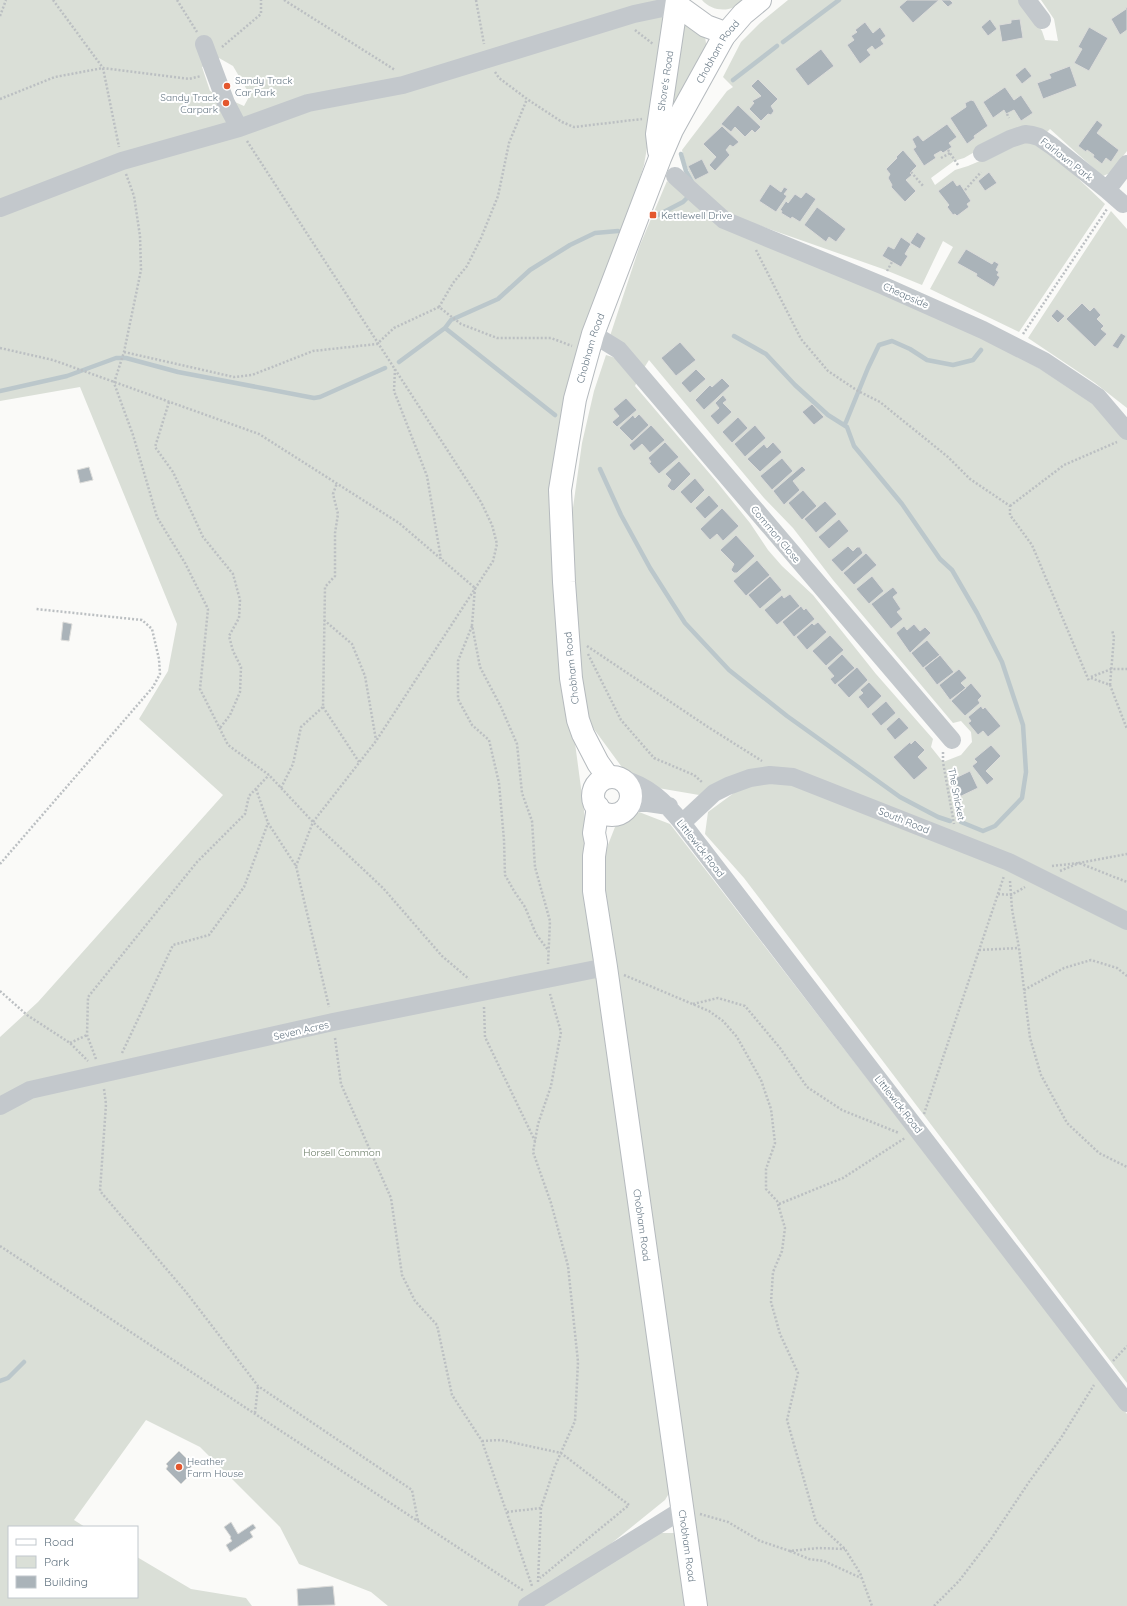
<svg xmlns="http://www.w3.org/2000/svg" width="1127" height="1606" font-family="Quicksand,sans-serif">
  <rect width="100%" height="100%" fill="#fafaf8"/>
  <path fill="#dadfd7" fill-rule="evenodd" d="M0,0H665L660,72L644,165L623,233L577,366L557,574L553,578L589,848L604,855L615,827L639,812L670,824L1127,1414V1606H388L371,1592L299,1564L280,1527L200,1447L146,1420L74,1520L85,1527H9V1597H137V1557L191,1589L246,1598L252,1606H0V1037L38,1002L223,795L139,719L168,671L177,624L80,387L0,401ZM219,58L233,66L250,95L244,106L210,91L202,67ZM674,1485L676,1533H657L602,1551L665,1500Z
    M702,0H742L743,1C732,13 712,12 702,0Z
    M788,0H1020L1042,31L1045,40L1058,41L1054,19L1041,0H1127V151L1110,173L1103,176L1100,174L1050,129L1045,134L985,146L964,158L954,161L931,178L935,185L955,170L968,166L1027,141L1047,149L1105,204L1019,332L930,289L953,247L943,241L922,285L883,269L741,219C723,209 698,193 690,174C686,166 684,158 682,150L727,91L733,87L723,77L741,42L760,23Z
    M681,18L705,37L707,49L670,114Z
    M667,181L718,220L989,340L1094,399L1127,439V1383L744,878L705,834L708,812L742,787L699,795L658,788L624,770L591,725L581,684L571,522L582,443L594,391L606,355L619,359L639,378L635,386L716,481L750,523L768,550L782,566L813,595L876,674L933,739L931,747L943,762L961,755L972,742L971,732L961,721L953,723L833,580L793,528L764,498L649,360L644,368L610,336L640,245Z
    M1111,211L1127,229V408L1095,383L1028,338Z"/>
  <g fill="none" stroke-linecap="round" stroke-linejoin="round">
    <path stroke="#bbc7cb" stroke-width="4.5" d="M783,42L839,0
      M733,80L777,46
      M681,154L686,171L692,182
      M656,216L683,202L690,195
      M445,328L555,415
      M734,336L766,354L795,385L828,415L847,427L854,446L902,504L940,559L952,570L977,613L1002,662L1023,725L1026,772L1022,798L995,826L983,831L961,822
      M399,362L445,328L451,320L498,299L530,270L570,245L595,233L618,231
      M0,391L67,376L116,358H126L178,372L314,398L320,397L385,368
      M844,425L846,422L868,368L879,345L892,341L910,349L927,360L953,365L973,360L981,350
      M600,469L621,515L650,568L685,623L729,670L787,716L900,797L938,817L950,821
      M0,1381L8,1378L24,1362"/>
  </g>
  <path fill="#aab3b9" stroke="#dcdcda" d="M907,0H939L913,23L899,7Z
    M941,0H950L953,3L948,7Z
    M1127,7V30L1120,35L1111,19L1126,9L1125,8Z
    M990,19L997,29L988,36L981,27Z
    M1020,19L1023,38L1002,42L999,25L1011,23V20Z
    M865,22L873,33L880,27L886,36L881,40L884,44L875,50L872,46L867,50L871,55L860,64L847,45L854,40L851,36L857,32L855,30Z
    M1089,27L1108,38L1089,71L1074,63L1082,49L1078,47Z
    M821,49L834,66L808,86L795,69Z
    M1070,66L1077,86L1043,99L1037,83L1051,78L1049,74Z
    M1025,67L1032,76L1022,84L1015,75Z
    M758,79L778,99L771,106L774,111L771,115L768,114L761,121L749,109L754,103L752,101L761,96L751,86Z
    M1005,87L1014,100L1021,95L1033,113L1021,121L1014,110L1006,114L1004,110L993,118L983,102Z
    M971,100L974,101L988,126L974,136L975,138L967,144L950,118L966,107L965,103Z
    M738,105L761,127L755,133L752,130L745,137L735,127L731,132L721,124Z
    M1097,120L1103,125L1097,133L1119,150L1111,162L1106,158L1102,164L1093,157L1094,155L1087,150L1086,152L1078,146Z
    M947,124L957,137L949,143L952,147L943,153L941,151L934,155L936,158L924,166L913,149L916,147L912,139L918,135L923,141Z
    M722,126L739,142L733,147L730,145L726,150L730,155L715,171L709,165L716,157L703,144Z
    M903,150L917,166L910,173L912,175L906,180L916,191L905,202L891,187L892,185L888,178L890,174L886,169L897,158L896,157Z
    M702,159L709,173L695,180L688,166Z
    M989,172L997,183L985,191L978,181Z
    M953,180L957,186L960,184L971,201L967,204L969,207L957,216L955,214L953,215L947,207L949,205L938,191Z
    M770,184L781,192L784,187L788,189L784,194L787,196L776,212L759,201Z
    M806,192L816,199L800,222L792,217L791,219L781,213L782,211L780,210L786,201L788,203L795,194L801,198Z
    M817,207L846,229L836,242L829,237L826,242L804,225Z
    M917,232L926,238L920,249L910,243Z
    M901,237L911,244L905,254L908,256L901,267L882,256L888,246L894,249Z
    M966,249L992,264L994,261L999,264L996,270L999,272L997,275L1000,277L994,287L976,276L977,274L957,263Z
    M1082,303L1090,311L1094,307L1101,315L1097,319L1104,326L1101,329L1107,334L1095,347L1066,319Z
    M1057,309L1065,316L1058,323L1051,316Z
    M1121,333L1126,336L1118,349L1112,346Z
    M680,342L696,360L676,376L661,358Z
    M696,369L706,379L690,393L681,383Z
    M722,378L730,386L704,410L695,400L710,385L712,387Z
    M723,395L727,400L723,403L732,412L718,425L710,416L719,408L715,403Z
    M626,398L637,410L617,427L612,422L619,416L613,409Z
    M812,404L824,417L814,425L802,412Z
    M639,414L649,425L632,441L619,428L633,415L635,418Z
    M738,417L748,428L732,443L722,432Z
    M651,425L665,440L650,453L642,444L634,451L629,445Z
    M755,425L766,438L745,457L734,444Z
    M665,442L679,457L659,474L649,463L651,462L648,458Z
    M773,442L782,452L760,472L747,459L764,444L767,448Z
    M782,458L793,471L772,490L760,476Z
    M679,461L691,474L674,491L671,490L667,486L671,480L665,474Z
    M802,466L806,470L793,481L800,490L784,505L773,491Z
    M89,467L93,480L80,483L77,470Z
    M695,478L705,490L691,504L680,492Z
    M803,490L817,506L802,520L788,503Z
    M709,495L719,506L705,519L695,508Z
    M825,501L837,514L816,533L804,519Z
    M722,508L739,526L723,541L717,534L710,540L700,529Z
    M839,519L849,531L829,549L818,537Z
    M736,535L755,556L737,573H734L731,570L734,564L720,550Z
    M848,546L853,551L857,547H860L863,553L842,572L831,560Z
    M866,553L877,565L854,585L843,573Z
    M757,560L770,575L746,596L733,581Z
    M770,576L782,590L760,609L748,595Z
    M872,576L884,591L869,604L856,589Z
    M893,587L898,593L893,597L901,609L897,612L903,619L891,629L871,604Z
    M790,594L800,606L777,625L764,610L782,595L784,598Z
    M801,606L804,610L806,608L815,619L794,637L782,622Z
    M63,622L72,624L69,641L61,640Z
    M818,622L827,632L807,650L796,637L812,623L814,625Z
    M914,624L920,631L925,627L931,633L910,653L896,633L904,626L907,630Z
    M830,635L844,650L826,666L812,651Z
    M927,640L940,655L923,668L911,653Z
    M842,654L855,668L835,685L830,679L834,676L827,668Z
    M940,655L954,672L937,685L924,668Z
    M857,667L868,680L849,698L837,685Z
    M959,669L967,678L961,683L966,688L950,700L939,685Z
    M869,682L882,696L868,709L858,697L863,693L860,690Z
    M971,683L982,696L978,700L980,703L965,716L951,701Z
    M886,701L896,713L881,726L871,714Z
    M981,706L983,709L985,707L1001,726L988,737L983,731L978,735L968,723L971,721L968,717Z
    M899,717L909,728L895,740L886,729Z
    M915,740L925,750L918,757L928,768L914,780L893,757L910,742L911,744Z
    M991,745L1001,756L986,771L994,779L987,785L972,766L977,762L974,759Z
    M970,771L978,788L953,800L949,781Z
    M179,1451L193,1465L186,1472L189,1476L181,1484L166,1469L168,1466L166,1464Z
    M231,1522L238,1534L253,1524L256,1528L250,1532L253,1537L230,1552L226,1545L232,1541L230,1538L231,1537L224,1527Z
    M333,1586L335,1605L298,1606L297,1589Z"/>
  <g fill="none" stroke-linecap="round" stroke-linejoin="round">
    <g stroke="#b5babe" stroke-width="24">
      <g id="major">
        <path d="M677,5L706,26L717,30L724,36"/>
        <path id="s1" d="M659,151L657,134L677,0"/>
        <path id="s2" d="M608,777L598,763L583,734L578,720L571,678L564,582L560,490L575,399L593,334L660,158L672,130L724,36L743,14L760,0"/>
        <circle cx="612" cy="796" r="19"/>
        <path id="s3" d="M598,807L594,833L596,843L594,856V891L606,967L696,1606"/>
      </g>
    </g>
    <path stroke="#bbbfc2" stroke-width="2.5" stroke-dasharray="2 2" stroke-linecap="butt" d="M53,0L103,68L189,79L201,76
      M177,0L197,32
      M284,0L395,70
      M476,0L484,44
      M0,16L6,0
      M635,30L653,44
      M222,47L261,14V0
      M495,72L499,78L527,99L562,122L574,127L642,119
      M0,99L55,77L103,68L119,147
      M1007,114L1009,118
      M247,141L481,502L492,525L497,544L493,561L376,741L313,822L296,866
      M948,150L958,165
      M941,158L950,153
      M911,172L924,187
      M126,174L134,196L140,236L141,270L124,352L114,383L133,435L157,517L185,563L208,609L200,689L228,745L269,775L313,822L383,888L442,956L469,979
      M965,190L981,172
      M756,250L801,339L828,371L858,391L880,402L948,457L970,479L1010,506V515L1032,545L1089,681
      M887,271L892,262
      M439,307L453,283L467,266L481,238L498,196L509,143L527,99
      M1023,334L1107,209
      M0,348L53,360L259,434L399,523L475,588
      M124,352L234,377L252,375L313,351L377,344L394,328L439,307L461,324L497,338H551L572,346
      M395,369L394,391L427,476L441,559
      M169,402L155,447L173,472L203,537L233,574L240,600L239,618L229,636L233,651L241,667L240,692L230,715L220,728
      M1010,506L1064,465L1117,442
      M475,588L472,625L480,667L501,707L517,744L522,793L532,821L535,867L550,921L548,964
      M324,620L352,644L365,676L376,740
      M472,626L458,661V699L472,725L489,740L499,783L504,840L505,875L514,891L525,907L536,934L548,950
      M587,646L708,727L762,761
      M588,654L621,720L654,758L694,775L703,783
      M1091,677L1111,669H1127
      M1091,678L1110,685L1127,729
      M1110,685L1114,637L1112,630
      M323,707L359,762
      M943,752V762L954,824
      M281,788L293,764L301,727L323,707L325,587L335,576V533L338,514L333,494L337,483
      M256,789L268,823L296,866L329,1007
      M0,864L153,687L160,674L159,659L152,629L142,620L36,609
      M1052,866L1079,863L1127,882
      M1060,871L1079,863L1127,854
      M1010,881L1012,909L1019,948L1030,1038L1041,1075L1067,1123L1099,1153L1127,1167
      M998,894L1011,895L1025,887
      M979,950L1019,948
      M624,975L709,1011L723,1021L737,1037L761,1080L771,1109L775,1143L766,1169V1189L777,1201L785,1228L782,1251L773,1272L771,1302L780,1334L798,1373L787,1420L816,1522L845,1549L860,1573L872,1606
      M1024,990L1064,968L1091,960L1117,968L1127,976
      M0,991L27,1015L70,1043L88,1061
      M693,1004L718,998L745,1006L780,1048L807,1087L842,1110L899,1133
      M484,1007L485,1037L535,1141
      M335,1038L341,1084L391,1198L402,1275L415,1301L437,1325L452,1395L482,1441L532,1586
      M70,1043L87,1035
      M122,1053L173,945L209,935L244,887L268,823
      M96,1059L87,1035L88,997L197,862L245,814L249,796L269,775
      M104,1089L106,1104L100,1191L186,1292L258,1386L412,1490L418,1521
      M924,1114L1004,876
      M779,1204L843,1178L905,1138
      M0,1246L524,1591
      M1113,1361L1127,1346
      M255,1413L258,1386
      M482,1441L501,1440L561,1453L629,1505L540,1578
      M507,1512L541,1508
      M700,1514L728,1522L760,1541L790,1551L818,1548L845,1549
      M790,1551L809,1559L824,1561L861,1578
      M538,1582L541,1508L555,1466L575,1421L578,1362L568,1266L551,1203L533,1152L538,1124L551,1086L561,1032L550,994
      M934,1606L959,1581L991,1539L1029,1482L1061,1438L1094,1385"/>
    <path stroke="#c3c8cc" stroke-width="18" d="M1027,0L1042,20
      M204,44L226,103L239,128
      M982,153L1010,139L1025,134L1032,135L1039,137L1052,146L1107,190L1127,164
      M675,176L724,220L884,286L983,330L1044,361L1098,397L1127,431
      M1107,190L1123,204
      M0,208L122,161L239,128L308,103L403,85L634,14L677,5
      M593,334L619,350L952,740
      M622,779C648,785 666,803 682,823L1127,1403
      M629,803H648L669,806
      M682,823L714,793L728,786L750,778L770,775L793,777L1009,862L1127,921
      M0,1106L30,1090L333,1022L606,967
      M527,1606L682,1510"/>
    <use href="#major" stroke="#fff" stroke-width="22"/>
  </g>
  <g fill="#e4572e" stroke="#fff" stroke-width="1.5">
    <circle cx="227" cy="86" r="4"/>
    <circle cx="226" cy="103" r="4"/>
    <rect x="649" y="211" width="8" height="8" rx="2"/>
    <circle cx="179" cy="1467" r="4"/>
  </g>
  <g text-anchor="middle" stroke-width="4" stroke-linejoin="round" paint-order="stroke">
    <g font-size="10" fill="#657683" stroke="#fff">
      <text dy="4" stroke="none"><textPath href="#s2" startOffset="765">Chobham Road</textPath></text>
      <text dy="4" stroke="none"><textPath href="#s1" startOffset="71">Shore's Road</textPath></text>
      <text transform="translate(1067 159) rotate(38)" y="4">Fairlawn Park</text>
      <text transform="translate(906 295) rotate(24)" y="4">Cheapside</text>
      <text dy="4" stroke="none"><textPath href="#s2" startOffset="441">Chobham Road</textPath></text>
      <text transform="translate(776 534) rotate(50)" y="4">Common Close</text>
      <text transform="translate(571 668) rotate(-96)" y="4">Chobham Road</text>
      <text transform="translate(957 794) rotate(79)" y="4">The Snicket</text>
      <text transform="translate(904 820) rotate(22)" y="4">South Road</text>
      <text transform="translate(701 848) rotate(52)" y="4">Littlewick Road</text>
      <text transform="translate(301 1030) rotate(-13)" y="4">Seven Acres</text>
      <text transform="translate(899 1104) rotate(52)" y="4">Littlewick Road</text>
      <text dy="4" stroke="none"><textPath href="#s3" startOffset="422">Chobham Road</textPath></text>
      <text dy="4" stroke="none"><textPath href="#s3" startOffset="746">Chobham Road</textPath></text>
    </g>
    <g font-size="10" fill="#657683" stroke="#fff" text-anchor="start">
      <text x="235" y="84">Sandy Track<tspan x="235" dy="12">Car Park</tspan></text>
      <text x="218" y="101" text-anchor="end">Sandy Track<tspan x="218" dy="12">Carpark</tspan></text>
      <text x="661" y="219">Kettlewell Drive</text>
      <text x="187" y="1465">Heather<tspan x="187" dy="12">Farm House</tspan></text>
    </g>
    <g font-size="10" fill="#687a64" stroke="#fff">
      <text x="342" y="1156">Horsell Common</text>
    </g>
  </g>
  <rect x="8" y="1526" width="130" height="72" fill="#ffffff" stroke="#c1c8cd"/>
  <rect x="16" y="1539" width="20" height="6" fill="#ffffff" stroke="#c1c8cd"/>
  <text x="44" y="1546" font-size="12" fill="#657683">Road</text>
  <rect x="16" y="1556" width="20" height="12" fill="#dadfd7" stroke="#c1c8cd"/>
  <text x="44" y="1566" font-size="12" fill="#657683">Park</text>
  <rect x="16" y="1576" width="20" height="12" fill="#aab3b9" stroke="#c1c8cd"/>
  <text x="44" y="1586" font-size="12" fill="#657683">Building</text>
</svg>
